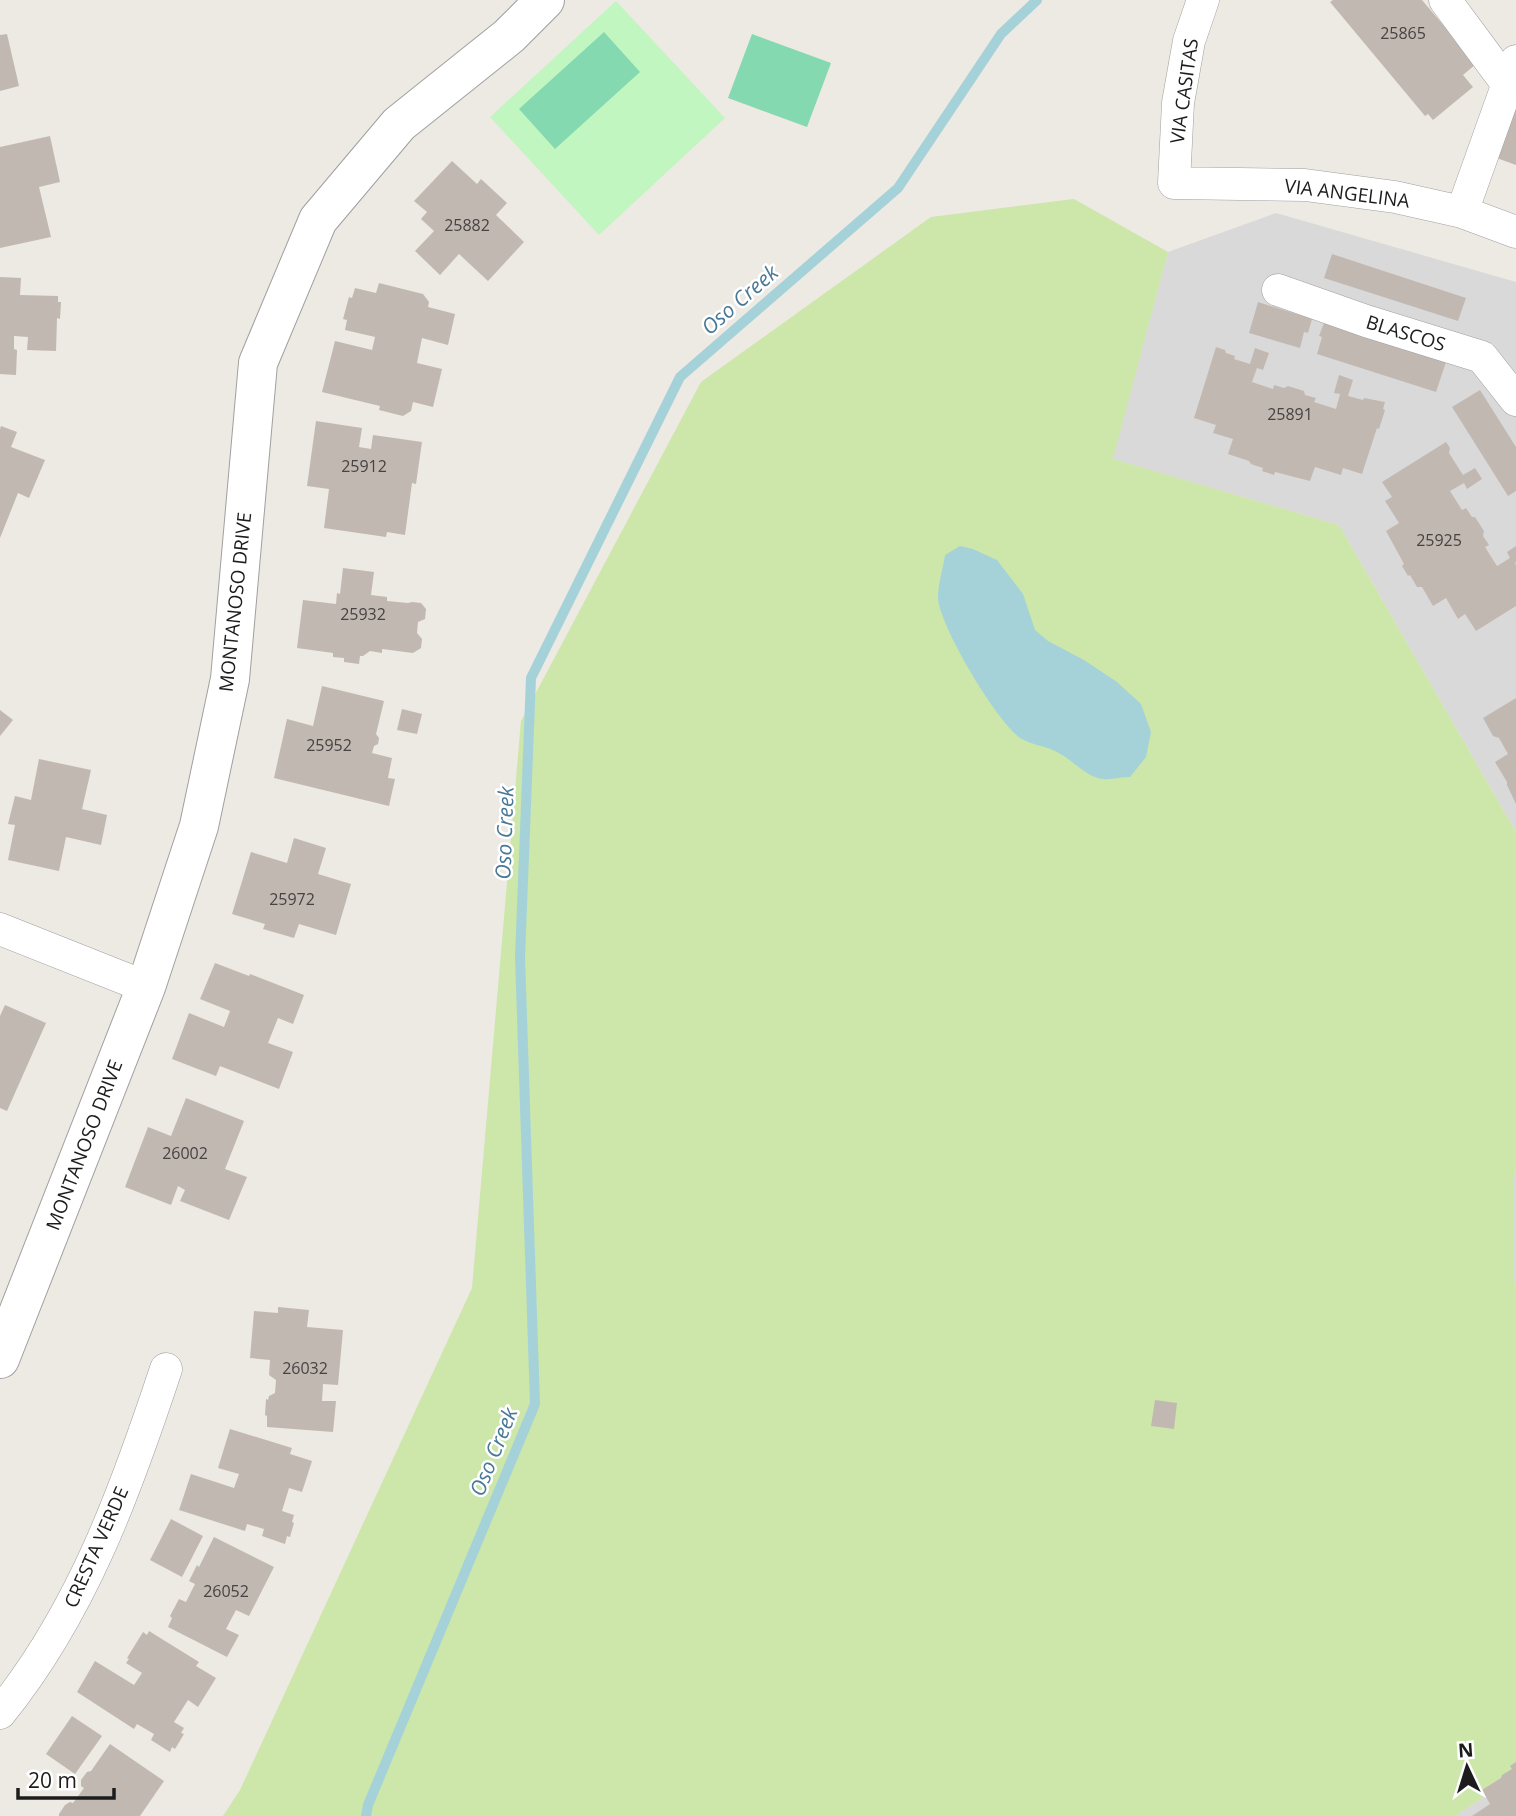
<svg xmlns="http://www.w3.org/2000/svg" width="1516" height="1816" font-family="'Open Sans',sans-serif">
  <rect width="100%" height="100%" fill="#ede9e3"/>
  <path fill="#dad9d9" d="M1276,213L1516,282V832L1339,525L1112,459L1168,252Z
    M1516,1169V1288L1514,1280V1175Z
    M1516,1776V1816H1455Z"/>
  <path fill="#cde6aa" d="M1074,199L1168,252L1113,459L1339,525L1516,832V1169L1514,1175V1280L1516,1288V1776L1455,1816H223L240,1790L472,1288L521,721L701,382L931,217Z"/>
  <path fill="#c1f6c1" d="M616,1L725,118L599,235L490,117Z"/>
  <path fill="#84d9b0" d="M604,32L640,72L555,149L519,109Z
    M752,34L831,63L807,127L728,98Z"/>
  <path fill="#a5d2d9" d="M960,546L973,549L997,560L1023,594L1035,630L1048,641L1084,660L1117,682L1141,704L1151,732L1146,757L1130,777C1121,777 1111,780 1103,779C1085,777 1072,759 1057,752C1046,746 1032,745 1022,739C999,726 938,624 938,597C938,584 943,569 945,555Z"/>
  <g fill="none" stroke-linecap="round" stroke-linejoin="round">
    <path stroke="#a5d2d9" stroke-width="10" d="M366,1816L368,1805L535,1404L520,957L531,678L680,377L898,188L1001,34L1037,0"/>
  </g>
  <path fill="#c2b8b2" d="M1333,0H1422L1476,64L1463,75L1473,87L1433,120L1428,114L1425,116L1330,2Z
    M7,34L19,86L0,91V35Z
    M1516,100V165L1494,157Z
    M50,136L60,182L39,187L51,237L0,248V147Z
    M452,161L477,184L481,179L507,203L496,215L524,242L488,281L459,254L440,275L415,251L434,231L421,219L427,212L414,201Z
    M1332,254L1466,298L1458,321L1324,278Z
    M0,277L21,278L20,295L58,296V302H61L60,319L57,318L56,351L27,350L28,337L14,336V349L17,350L16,375L0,374Z
    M379,283L423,294L429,302L428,307L455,314L448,345L422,338L417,363L442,369L433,407L413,402L411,411L403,416L379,410L380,406L322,392L335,341L372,350L375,337L345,330L347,320L343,319L349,297L352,298L355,288L376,293Z
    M1258,302L1312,319L1308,333L1304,332L1300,348L1249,333Z
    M1324,323L1446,362L1436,392L1317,354L1322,337L1319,336Z
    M1216,347L1225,350L1226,353L1235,356L1234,359L1250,364L1255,348L1269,353L1263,370L1257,368L1252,382L1273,389L1274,385L1284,388L1288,386L1304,391L1305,395L1316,398L1314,402L1336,409L1340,394L1334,393L1339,375L1353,380L1348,396L1363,400L1364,398L1385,402L1383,409L1385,410L1379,429L1377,428L1362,474L1343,468L1341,475L1315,467L1310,481L1275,472L1274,475L1262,471L1263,468L1251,464L1249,461L1228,454L1233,439L1213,433L1216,425L1194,418Z
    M1480,390L1516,447V491L1508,496L1452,407Z
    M316,421L362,428L359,447L371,449L373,435L422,442L416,484L412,483L405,535L387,532L386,537L324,528L329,489L307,486Z
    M1,426L17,432L11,447L45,460L29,498L18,493L0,538V429Z
    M1446,442L1450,448L1449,453L1463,475L1475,468L1482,479L1467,489L1464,483L1450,491L1462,510L1466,508L1472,517H1475L1484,531L1483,536L1489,545L1485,547L1497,566L1510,558L1507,552L1516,546V562L1515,563L1516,565V606L1476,631L1465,614L1458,619L1446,598L1433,606L1422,587H1417L1410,575L1408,576L1402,566L1404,564L1386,531L1399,523L1385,501L1392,497L1382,482Z
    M343,568L374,572L371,595L387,597V601L408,603L412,602L421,603L426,609L425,619L418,622L417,633L422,639L421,648L413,653L382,649V653L370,651L363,656H360L359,664L344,662V658L333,657V653L297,648L303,600L336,604L337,593L340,594Z
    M322,686L384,701L376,734L379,738L378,744L374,746L372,753L392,758L388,778L395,779L389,806L274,778L287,719L313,726Z
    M1516,698V804L1507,785V782L1495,762L1508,754L1499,738L1493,736L1483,718Z
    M402,709L422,714L417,734L397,730Z
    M0,710L13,720L0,736Z
    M39,759L91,770L82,809L107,815L101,845L66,837L59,871L8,860L15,825L8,824L15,796L31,800Z
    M294,838L326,848L318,874L351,884L336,935L299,924L294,938L263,929L265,924L232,914L251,852L287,863Z
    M215,963L249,976L250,974L304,995L293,1024L278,1018L268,1043L293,1052L279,1089L220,1066L216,1076L172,1059L189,1013L224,1027L230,1011L200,999Z
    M5,1005L46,1023L7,1111L0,1108V1016Z
    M186,1098L244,1121L225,1169L247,1177L229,1220L180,1201L185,1190L178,1186L171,1205L125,1187L148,1127L171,1136Z
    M278,1307L309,1310L307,1327L343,1330L338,1385L323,1384L322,1401H336L333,1432L267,1427V1416L265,1415L266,1399L268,1400L269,1396L275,1393L276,1380L269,1375L270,1360L250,1358L254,1311L278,1313Z
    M1155,1400L1177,1403L1174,1429L1151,1426Z
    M230,1429L292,1448L290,1454L312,1461L302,1492L289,1488L282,1511L294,1515L292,1522L294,1523L290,1537L287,1536L285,1544L262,1536L264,1529L247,1524L245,1531L179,1510L191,1474L234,1488L239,1474L218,1468Z
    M171,1519L203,1536L182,1577L150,1560Z
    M214,1537L274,1567L249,1616L236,1610L226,1629L239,1635L227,1657L168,1627L172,1618L170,1616L179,1599L186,1602L195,1584L189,1581L197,1565L199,1567Z
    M149,1631L199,1662L196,1666L216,1678L198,1707L188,1700L174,1722L184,1728L181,1733L184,1734L175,1749L172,1747L170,1752L151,1740L154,1734L137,1724L134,1729L77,1692L95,1661L134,1685L142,1673L126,1663L129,1659L127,1658L143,1632L147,1635Z
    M72,1716L102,1736L75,1774L46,1754Z
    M110,1744L164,1781L140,1816H59V1814L65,1805L70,1802L73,1803L84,1788L81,1786V1780L87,1772L91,1771Z
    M1516,1762V1816H1472L1490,1804L1482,1790L1501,1778L1502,1775L1512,1769L1510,1766Z"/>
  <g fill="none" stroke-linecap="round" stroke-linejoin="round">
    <g stroke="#a0a0a0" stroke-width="33">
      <path id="minor" d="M1203,0L1189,41L1178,103L1174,183L1305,185L1395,197L1462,212L1516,232
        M1445,0L1508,85
        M1462,212L1516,61
        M1278,290L1366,321L1482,357L1516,400
        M0,929L146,987
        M0,1713C82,1612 126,1490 166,1369"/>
    </g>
    <g stroke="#a0a0a0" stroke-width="40">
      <path id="tertiary" d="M0,1359L146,987L199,826L230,679L258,363L318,220L399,124L509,36L545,0"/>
    </g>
    <use href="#minor" stroke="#fff" stroke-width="32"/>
    <use href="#tertiary" stroke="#fff" stroke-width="38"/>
  </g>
  <g text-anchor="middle" stroke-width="5" stroke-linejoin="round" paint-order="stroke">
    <g font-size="16" fill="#464342">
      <text x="1403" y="39">25865</text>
      <text x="467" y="231">25882</text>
      <text x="1290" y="420">25891</text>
      <text x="364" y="472">25912</text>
      <text x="1439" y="546">25925</text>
      <text x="363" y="620">25932</text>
      <text x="329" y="751">25952</text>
      <text x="292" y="905">25972</text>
      <text x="185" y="1159">26002</text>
      <text x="305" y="1374">26032</text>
      <text x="226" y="1597">26052</text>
    </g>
    <g font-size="19" fill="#1c1c1c" stroke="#fff">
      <text transform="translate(1184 91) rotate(-82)" y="7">VIA CASITAS</text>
      <text transform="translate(1347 193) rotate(7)" y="7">VIA ANGELINA</text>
      <text transform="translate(1406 333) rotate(17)" y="7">BLASCOS</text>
      <text transform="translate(235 602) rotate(-84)" y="7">MONTANOSO DRIVE</text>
      <text transform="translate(84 1145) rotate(-69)" y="7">MONTANOSO DRIVE</text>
      <text transform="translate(96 1547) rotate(-66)" y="7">CRESTA VERDE</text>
    </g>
    <g font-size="21" font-style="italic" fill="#487898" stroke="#fff">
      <text transform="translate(740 300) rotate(-41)" y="7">Oso Creek</text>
      <text transform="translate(505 833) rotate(-88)" y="7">Oso Creek</text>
      <text transform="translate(494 1452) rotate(-68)" y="7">Oso Creek</text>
    </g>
  </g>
  <g transform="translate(1467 1767) rotate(356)" stroke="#ffffff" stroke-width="5" paint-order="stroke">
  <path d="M0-5L12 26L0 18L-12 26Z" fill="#1c1c1c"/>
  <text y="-10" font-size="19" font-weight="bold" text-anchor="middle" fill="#1c1c1c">N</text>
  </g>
  <path d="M18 1788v10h96v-10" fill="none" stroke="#1c1c1c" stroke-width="3.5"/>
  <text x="28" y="1788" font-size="21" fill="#1c1c1c" stroke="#ffffff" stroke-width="5" paint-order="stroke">20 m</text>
</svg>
